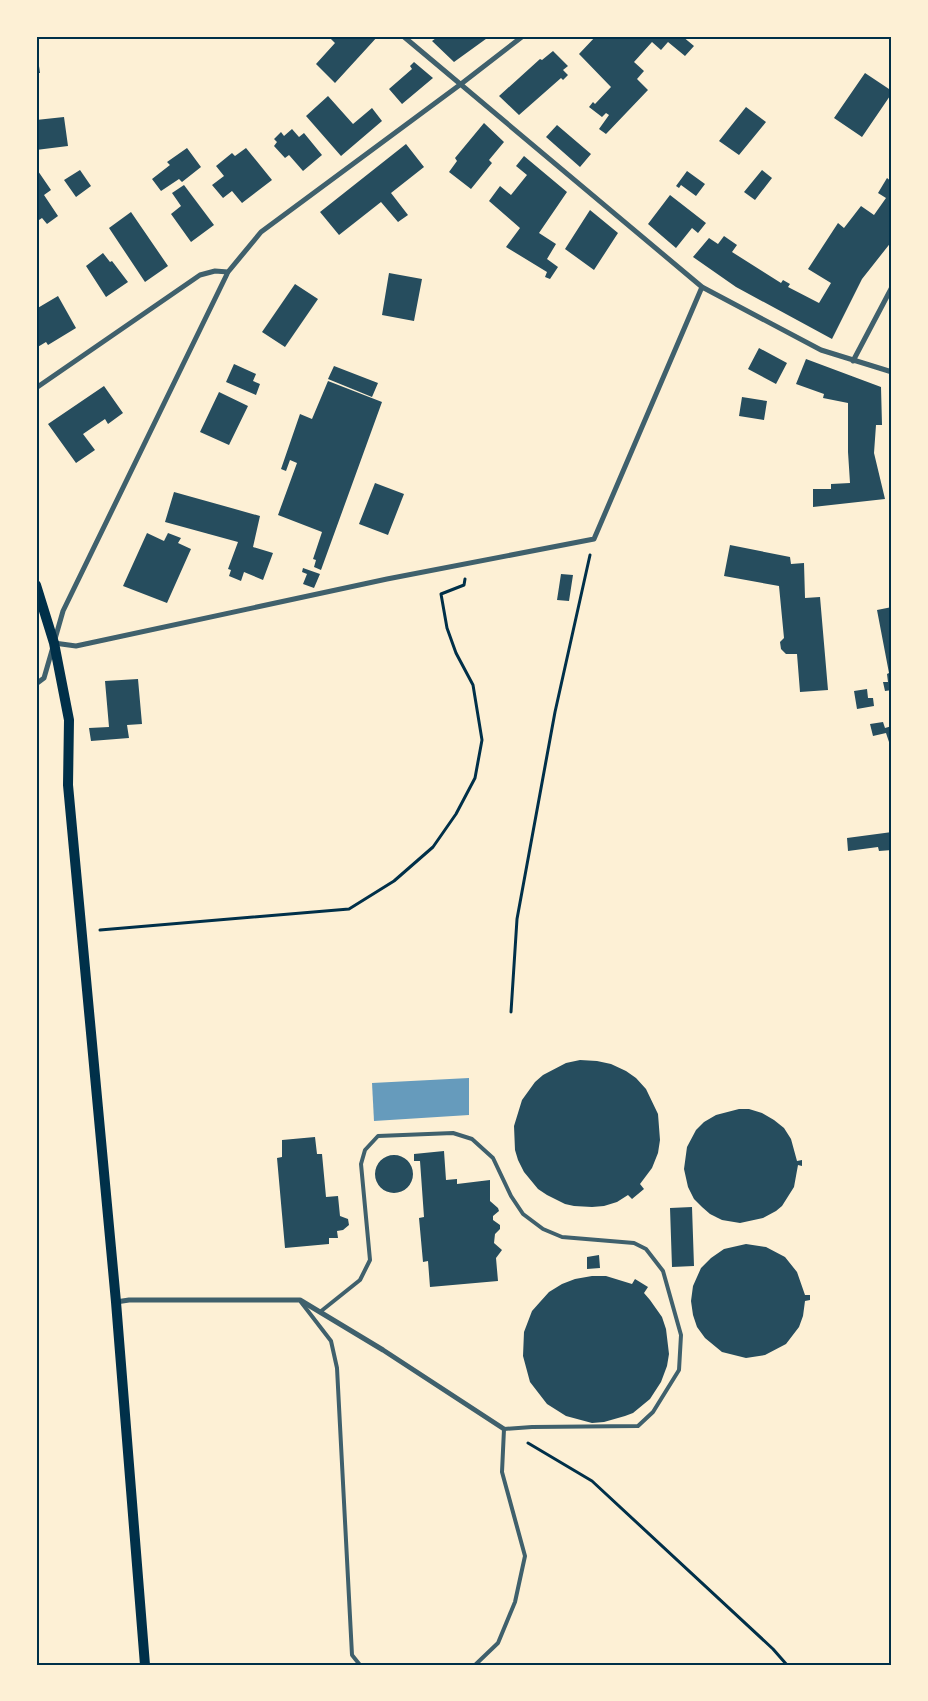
<svg xmlns="http://www.w3.org/2000/svg" width="928" height="1701" font-family="Helvetica,sans-serif">
  <rect width="100%" height="100%" fill="#fdf0d5"/>
  <path fill="#669bbc" d="M469,1078V1115L374,1121L372,1083Z"/>
  <path fill="#264d5e" d="M328,36H378L335,83L316,64L335,43Z
    M439,36H490L454,62L432,41Z
    M596,36H682L694,46L685,56L668,42L661,50L652,42L634,62L644,71L637,79L648,90L606,134L599,129L609,115L606,113L602,117L589,107L593,102L595,104L611,87L579,54Z
    M553,51L568,66L563,70L568,75L563,80L561,78L519,115L499,96L540,59L542,60Z
    M36,52H37L40,73H36Z
    M414,62L433,78L402,104L389,89L412,69L410,66Z
    M865,73L892,91V93L862,137L834,118Z
    M328,96L353,124L372,108L382,121L341,156L306,116Z
    M746,107L766,122L739,155L719,141Z
    M64,117L68,146L36,150V120Z
    M484,123L504,142L489,160L492,163L471,189L449,172L457,161L455,158Z
    M557,125L591,154L580,167L546,137Z
    M292,129L299,137L304,133L322,155L303,171L289,155L285,158L274,146L277,142L274,139L281,132L284,136Z
    M406,144L424,167L391,193L408,215L398,222L381,202L339,235L320,212Z
    M187,148L201,167L182,182L179,179L161,191L152,179L170,165L167,162Z
    M246,148L272,180L242,203L232,191L223,198L212,185L224,176L216,166L232,153L235,156Z
    M524,156L567,192L539,233L556,244L547,259L558,267L550,279L545,277L547,272L506,247L520,228L489,201L500,186L511,195L527,175L516,166Z
    M80,170L91,186L76,197L64,180Z
    M762,170L772,178L755,200L744,192Z
    M38,171L51,190L44,195L58,216L47,224L42,218L36,222V172Z
    M687,171L705,184L696,196L681,185L679,188L676,186Z
    M887,178L892,182V241L862,279L832,339L736,287L693,257L709,238L718,244L724,236L737,245L732,252L781,283L783,280L790,284L788,287L819,303L831,283L808,269L838,223L844,228L861,206L874,215L886,198L878,193Z
    M184,185L214,225L191,242L171,214L181,206L172,193Z
    M670,195L706,223L698,233L692,228L676,248L648,224Z
    M590,210L618,233L594,270L565,249Z
    M131,212L168,266L145,282L109,228Z
    M103,253L110,262L112,261L128,282L106,297L86,266Z
    M389,273L422,279L414,321L382,315Z
    M295,284L318,299L285,347L262,332Z
    M58,296L76,328L48,345L46,342L36,348V309Z
    M759,348L787,363L776,384L748,369Z
    M806,359L881,387L882,425H876L874,453L885,499L813,507V489H831V484L850,483L848,452V403L823,398L824,394L796,384Z
    M234,364L256,374L253,381L260,384L256,395L226,382Z
    M334,366L378,383L372,397L328,379Z
    M328,381L382,402L321,570L314,567L316,560L313,559L322,532L278,515L297,463L290,460L286,471L281,469L300,414L312,419Z
    M104,386L123,413L108,424L105,419L83,434L95,450L76,463L48,424Z
    M219,392L248,406L229,445L200,432Z
    M742,397L767,401L764,420L739,416Z
    M375,483L404,494L388,535L359,524Z
    M174,492L260,516L253,547L273,553L263,580L244,572L241,581L229,576L231,570L228,569L238,542L165,522Z
    M147,533L164,541L168,533L181,538L178,543L191,549L167,603L123,586Z
    M730,545L790,557L791,564L804,563L805,598L820,597L828,690L800,692L797,654H786L781,649L780,642L784,638L779,586L724,576Z
    M303,568L320,574L314,588L303,584L307,574L302,572Z
    M561,574L573,575L569,601L557,600Z
    M892,607V690L885,691L883,682H888L887,674L889,673L877,610Z
    M138,679L142,724L127,725L129,738L91,741L89,728L109,727L105,681Z
    M867,689L868,698H873L874,706L857,709L854,691Z
    M883,722L885,728L892,726V744L890,745L886,733L873,736L870,724Z
    M892,832V850L879,851L878,847L848,851L847,838Z
    M580,1060L597,1061L611,1064L626,1071L636,1078L646,1089L658,1114L660,1140L658,1153L652,1168L640,1184L644,1189L632,1199L628,1195L617,1202L604,1206L592,1207L574,1206L565,1204L547,1195L538,1189L524,1172L518,1160L515,1150L514,1126L522,1100L535,1082L543,1075L566,1063Z
    M739,1109H749L762,1113L774,1120L784,1128L791,1139L797,1161L802,1160V1166L798,1165L794,1187L782,1206L776,1211L763,1218L740,1223L722,1220L710,1214L702,1207L694,1199L688,1187L684,1169L687,1147L696,1130L704,1122L716,1115Z
    M315,1137L317,1154H322L326,1197L338,1196L340,1216L348,1219L349,1225L343,1230L337,1231L338,1238H329V1244L285,1248L277,1158L282,1157V1140Z
    M444,1151L446,1180L457,1179V1184L490,1180V1201L498,1208L499,1211L493,1216V1220L500,1225V1229L495,1234L494,1243L502,1250L496,1258L498,1281L430,1287L428,1261L423,1262L419,1218L424,1217L420,1161H414V1154Z
    M375 1174a19 19 0 1 1 38 0a19 19 0 1 1-38 0Z
    M692,1207L694,1266L672,1267L670,1208Z
    M746,1244L766,1247L785,1257L797,1272L805,1295H810V1300L805,1301L803,1316L799,1327L786,1344L765,1355L746,1358L722,1352L705,1338L697,1327L693,1315L691,1301L693,1286L701,1268L711,1258L724,1249Z
    M599,1255L600,1268L587,1269V1257Z
    M592,1276H606L632,1284L635,1279L648,1287L644,1293L650,1300L662,1317L666,1329L669,1354L667,1366L661,1382L650,1399L633,1413L625,1416L604,1422L592,1423L566,1416L547,1404L530,1382L523,1356L524,1332L532,1311L540,1302L549,1292L562,1284L575,1279Z"/>
  <g fill="none" stroke-linecap="round" stroke-linejoin="round">
    <path stroke="#003049" stroke-width="3" d="M100,930L349,909L394,881L433,847L456,814L475,778L482,740L473,685L456,653L447,628L441,594L464,585L465,579
      M511,1012L517,919L555,712L590,555
      M528,1443L592,1481L773,1649L787,1665"/>
    <path stroke="#3f606c" stroke-width="4" d="M301,1302L331,1341L337,1368L352,1655L360,1665
      M320,1312L360,1280L370,1260L361,1164L365,1150L378,1136L453,1133L472,1139L493,1158L511,1196L523,1214L543,1229L562,1237L634,1243L646,1249L663,1271L681,1335L679,1370L653,1412L638,1426L532,1427L504,1429L502,1472L525,1556L515,1602L498,1643L475,1665"/>
    <path stroke="#3f606c" stroke-width="5" d="M403,36L702,287L821,350L892,372
      M853,361L892,287
      M36,388L200,275L215,271L228,272
      M55,639L63,611L228,272L261,232L461,84L523,36
      M54,643L76,646L387,579L594,539L702,287
      M36,684L44,678L53,647
      M116,1302L129,1300H300L383,1350L504,1429"/>
    <path stroke="#003049" stroke-width="10" d="M36,585L54,643L69,720L68,785L116,1302L145,1665"/>
  </g>
  <rect width="928" height="1701" fill="none" stroke="#fdf0d5" stroke-width="75"/>
  <rect x="38" y="38" width="852" height="1626" fill="none" stroke="#003049" stroke-width="2"/>
</svg>
